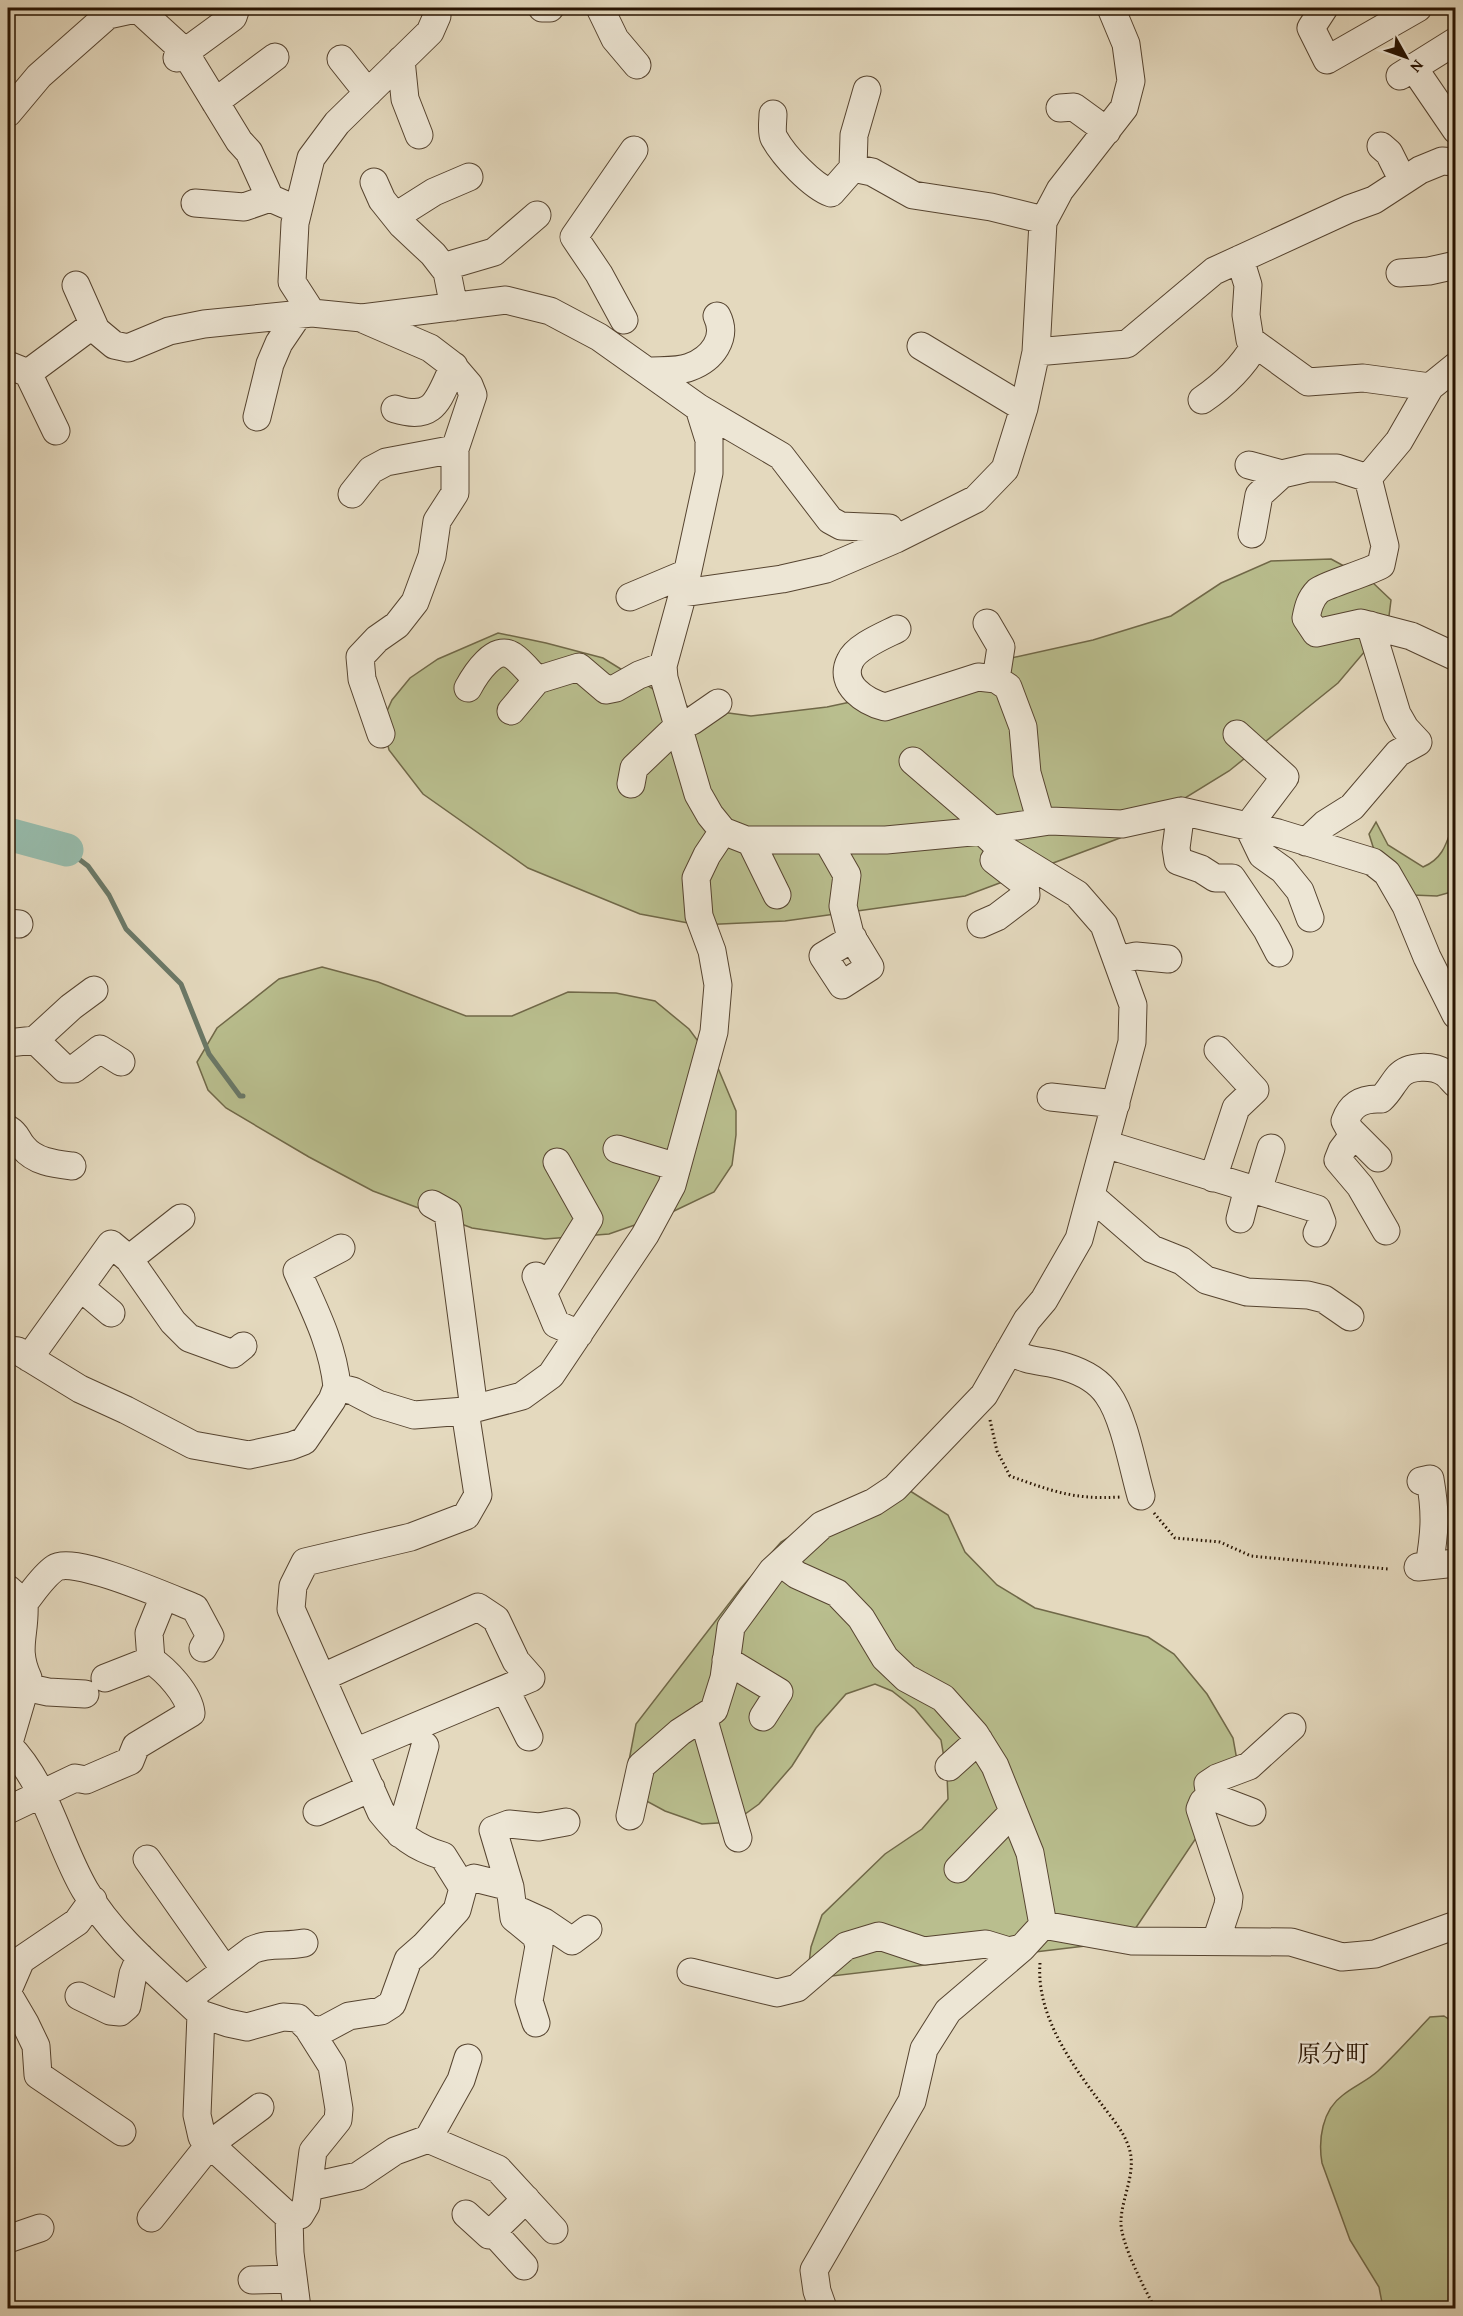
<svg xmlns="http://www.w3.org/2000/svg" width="1463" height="2316" font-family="'Gentium Book Plus','Noto Serif JP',serif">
  <rect width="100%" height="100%" fill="#e4d9be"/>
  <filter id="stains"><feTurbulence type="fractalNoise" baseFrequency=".00333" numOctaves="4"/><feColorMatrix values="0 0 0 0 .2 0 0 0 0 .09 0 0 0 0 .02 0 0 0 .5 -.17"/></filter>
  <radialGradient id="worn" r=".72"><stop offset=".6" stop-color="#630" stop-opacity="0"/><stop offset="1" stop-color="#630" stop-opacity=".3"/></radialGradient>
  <path fill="#b9be8e" stroke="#706848" stroke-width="1.5" d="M1331,559L1370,580L1391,600L1388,624L1338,683L1229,771L1120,838L965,896L785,921L699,925L640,914L528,868L423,794L389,750L382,722L392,700L410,678L438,659L498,633L546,643L603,658L658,692L691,708L751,716L827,707L902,691L993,662L1093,640L1171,616L1221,583L1271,561Z
    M1455,819V891L1437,896L1412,895L1376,856L1369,834L1376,822L1388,845L1423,867C1445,858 1447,840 1455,819Z
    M322,967L378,982L466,1016H512L568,992L616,993L655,1001L689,1029L718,1068L736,1111V1135L732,1165L714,1192L672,1212L609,1234L545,1239L472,1228L373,1191L309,1157L226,1108L208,1090L197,1062L217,1028L279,979Z
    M907,1489L948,1515L965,1552L997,1585L1035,1608L1148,1637L1174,1654L1207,1694L1233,1738L1238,1766L1229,1789L1127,1941L807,1979L811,1947L822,1915L885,1854L922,1829L948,1799L947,1775L941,1740L915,1709L892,1691L875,1684L846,1694L816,1728L792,1766L759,1804L734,1822L702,1824L665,1811L639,1797L627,1771L636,1724L741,1588L781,1542L829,1512Z
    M1444,2016L1456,2024L1455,2308H1383L1379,2287L1350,2240L1322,2163C1318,2140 1322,2110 1343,2095C1354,2086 1367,2081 1378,2071C1396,2054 1413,2035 1430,2017Z"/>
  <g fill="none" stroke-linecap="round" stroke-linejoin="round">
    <path stroke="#6a7867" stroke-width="5" d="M67,850L88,866L109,895L126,929L181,984L209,1054L240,1096H243"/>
    <path stroke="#97bbab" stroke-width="33" d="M8,834L67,850"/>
    <g stroke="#564430" stroke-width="29">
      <path id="minor" d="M137,8L184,51L239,141L249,152L270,198
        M436,8L437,16L430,32L337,123L311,158L295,223L292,282L312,313L362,318L506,300L550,311L599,337L699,408L781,456L830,520L841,526L889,528L896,539
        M542,8H550
        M600,8L615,39L637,65
        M1324,8L1311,28L1327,60L1418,8
        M177,58L233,17L236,8
        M341,59L368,93
        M401,60L405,99L419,135
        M1413,67L1456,130
        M1400,76L1456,41
        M215,102L275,57
        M1060,108L1074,107L1107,131
        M8,113L39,76L108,15L140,8
        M773,114C773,121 771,132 774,138C784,156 812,186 831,193L853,168L872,172L913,195L991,207L1044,220
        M1381,146L1389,153L1403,181
        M853,168L854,135L867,90
        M374,182L382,200L402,225L433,254L447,272L454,307
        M195,203L244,207L270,198L286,205
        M396,216L434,192L469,177
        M1240,259L1248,285L1246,315L1250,340L1308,382L1363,378L1430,387L1399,441L1368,478L1337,468H1308L1282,474L1259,495L1252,534
        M443,267L494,252L537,215
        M1400,273L1429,271L1456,265
        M76,285L96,330
        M363,319L430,348L451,364L469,385L473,395L455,449V493L437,521L432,556L415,602L397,625L377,639L360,657L362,679L381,734
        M624,320L599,274L574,237L634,150
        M921,346L1024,408
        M1036,352L1127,344L1214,271L1349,209L1374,200L1420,170L1442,161L1456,162
        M8,365L28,373L86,330H96L114,345L128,348L169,331L204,324L312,313
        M647,371C660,370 678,372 690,367C712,359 728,338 717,316
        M28,373L56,431
        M1430,387L1456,366
        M1202,400C1224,385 1242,368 1255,345
        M699,408L709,440V473L683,593L663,666L664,678L698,794L710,815L723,831L746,840H886L982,831L1050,821L1122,824L1181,811L1278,833L1373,862L1387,873L1406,906L1427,957L1456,1015
        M395,409C436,422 438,398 454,366
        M257,417L270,364L279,343L298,315
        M1249,465L1282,474
        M1368,478L1385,546L1381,565C1367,573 1325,585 1318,591C1310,599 1308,608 1306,618L1316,633L1361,623L1411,636L1456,657
        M352,494L371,470L386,462L455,449
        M683,593L782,579L826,569L896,539L976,499L1005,469L1024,408L1036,352L1043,222L1060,190L1124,108L1131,81L1126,44L1111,8
        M630,597L687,573
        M987,623L1001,647L996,679
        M897,629C883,636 856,647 850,661C838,685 866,702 885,707L978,677L996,679L1008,687L1023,727L1027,773L1041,822
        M468,688C475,675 495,643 513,656C522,662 530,673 537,680
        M511,711L537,680L579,667L606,690L616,688L639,675L663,666
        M1237,734L1285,777L1248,826L1262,855L1283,870L1300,891L1310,918
        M913,761L992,829
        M631,784L634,768L679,725L692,721L718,703
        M1181,811L1176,848L1178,861L1201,869L1215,878H1232L1267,930L1279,953
        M750,840L777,895
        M827,840L847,875L843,906L850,934L870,967L842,985L823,956L853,938
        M1306,842L1325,824L1352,807L1398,753L1418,742L1405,728L1397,714L1370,625
        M8,923L19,924
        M981,924L997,917L1026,895L1025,884L994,860
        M1117,960L1136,956L1168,959
        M35,1040L65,1069H74L100,1049L121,1062
        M8,1043L35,1040L71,1007L94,990
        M1051,1097L1116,1104
        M8,1129C18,1135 16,1139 23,1147C35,1162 55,1164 72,1166
        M1354,1134L1342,1150L1338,1160L1360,1186L1386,1231
        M1105,1144L1317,1209L1322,1222L1317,1233
        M617,1149L677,1167
        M1378,1158L1350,1130L1345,1121C1351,1104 1363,1098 1381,1099C1389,1092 1392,1084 1399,1076C1409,1065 1433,1065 1445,1073C1449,1076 1452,1080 1456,1084
        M1213,1178L1236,1108L1255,1090L1218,1050
        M1258,1191L1271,1148
        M1091,1196L1152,1249L1182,1261L1206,1280L1247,1292L1308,1295L1324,1299L1350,1317
        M432,1204L448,1213L474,1409
        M1240,1219L1248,1188
        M129,1259L181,1218
        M536,1276L556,1324L579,1334
        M80,1287L111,1313
        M543,1293L589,1219L557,1162
        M8,1350L18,1351L80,1389L126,1410L193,1445L249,1455L291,1446L304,1441L332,1400L337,1387L353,1391L378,1404L414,1415L465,1411L522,1396L551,1375L645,1235L672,1185L714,1032L718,985L712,951L699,916L696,878L707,855L723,831
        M1009,1351C1029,1363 1045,1360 1066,1367C1082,1372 1099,1381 1108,1395C1124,1417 1133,1468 1141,1496
        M29,1358L111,1244L129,1259L173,1322L189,1338L233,1354L243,1346
        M337,1387C333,1345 314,1309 297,1271L341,1248
        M1421,1481L1430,1479C1436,1513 1435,1532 1429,1566
        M1418,1567L1456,1563
        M8,1589L24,1603C26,1634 14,1648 28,1678L8,1746
        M24,1603C33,1592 43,1576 55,1568C73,1555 172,1599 195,1608L210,1636L203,1648
        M726,1660L779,1692L763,1717
        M323,1677L478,1607L496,1619L516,1661L531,1678L355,1752
        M105,1678L151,1660L149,1633L164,1596
        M25,1687L48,1692L85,1694
        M505,1689L529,1737
        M703,1717L738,1838
        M8,1745C47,1784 58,1844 85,1890C114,1939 160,1975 201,2014L197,2115L202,2137L289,2217L290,2253L297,2308
        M949,1767L979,1740
        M1210,1796L1208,1784L1217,1778L1249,1766L1292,1727
        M8,1810L75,1778L86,1780L130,1761L136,1746L191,1713C189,1694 166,1670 151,1660
        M317,1812L371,1788
        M630,1816L641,1766L680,1732L714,1710L724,1678L731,1627L772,1571L822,1525L874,1502L895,1488L984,1395L1027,1320L1044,1300L1079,1239L1132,1042L1133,1005L1104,925L1077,894L997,845L982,831
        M400,1834L425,1746
        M147,1859L225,1970
        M958,1869L1013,1812
        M461,1885L474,1878L510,1887L493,1830L509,1824L539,1827L566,1822
        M510,1887L514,1918L536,1936L539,1946L529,2001L536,2023
        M522,1912L544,1922L572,1941L588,1929
        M1043,1925L1132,1941L1291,1942L1342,1957L1375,1954L1456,1925
        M1216,1941L1228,1905L1229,1897L1200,1809L1203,1802L1210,1796L1252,1812
        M691,1972L777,1993L797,1988L846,1946L879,1936L924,1951L986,1944L1009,1951L1022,1948L1043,1925L1030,1853L995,1766L975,1734L943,1698L906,1678L885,1658L861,1618L837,1593L797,1575L781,1563
        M8,1990L21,1960L77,1922L93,1900
        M8,1994L25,2023L36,2046L38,2075L122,2132
        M79,1996L110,2011L120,2012L127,2006L133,1974L140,1957
        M186,2000L252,1950C269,1942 286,1947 304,1943
        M201,2014L228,2023L247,2027L283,2017L298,2018L308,2028L332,2066L339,2109L338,2120L313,2151L306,2205L300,2215L289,2217
        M308,2028L321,2031L349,2016L381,2011L392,2004L408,1960L424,1946L457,1910L463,1888L443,1856C414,1847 400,1836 381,1812L291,1609L293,1586L305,1562L411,1537L466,1516L478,1495L465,1411
        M428,2139L498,2169L554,2230
        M309,2187L358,2176L395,2151L428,2139L461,2080L468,2058
        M466,2214L489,2235L526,2199
        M151,2218L210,2144L260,2107
        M493,2232L524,2266
        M8,2239L40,2228
        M252,2280L293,2279
        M823,2308L817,2291L814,2270L912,2101L924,2049L948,2011L1022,1948"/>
    </g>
    <path stroke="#271301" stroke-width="3" stroke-dasharray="1.5 3" stroke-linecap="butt" d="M990,1420L997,1451L1010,1476C1052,1491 1074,1500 1120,1497
      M1154,1513L1175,1538L1220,1542L1251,1556L1388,1569
      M1040,1963C1036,2014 1070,2062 1100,2102C1110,2116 1124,2131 1129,2148C1137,2171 1122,2197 1121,2220C1119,2240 1145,2290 1155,2308"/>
    <use href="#minor" stroke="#ede6d5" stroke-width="27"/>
  </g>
  <g text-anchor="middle" stroke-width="5" stroke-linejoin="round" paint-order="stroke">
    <g font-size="24" fill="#271301" stroke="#ede6d5">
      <text x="1333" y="2062">原分町</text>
    </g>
  </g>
  <rect width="1463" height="2316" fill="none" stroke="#e4d9be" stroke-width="30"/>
  <rect x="9" y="9" width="1445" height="2298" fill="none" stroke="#271301" stroke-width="3"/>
  <rect x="15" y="15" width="1433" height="2286" fill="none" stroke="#271301" stroke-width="1.5"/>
  <g transform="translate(1406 57) rotate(130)" stroke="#ede6d5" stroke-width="4.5" paint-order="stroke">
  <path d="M0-4.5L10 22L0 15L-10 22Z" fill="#271301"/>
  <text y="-9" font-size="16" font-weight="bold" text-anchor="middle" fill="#271301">N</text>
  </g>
  <rect width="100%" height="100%" filter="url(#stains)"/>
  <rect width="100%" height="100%" fill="url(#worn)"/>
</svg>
